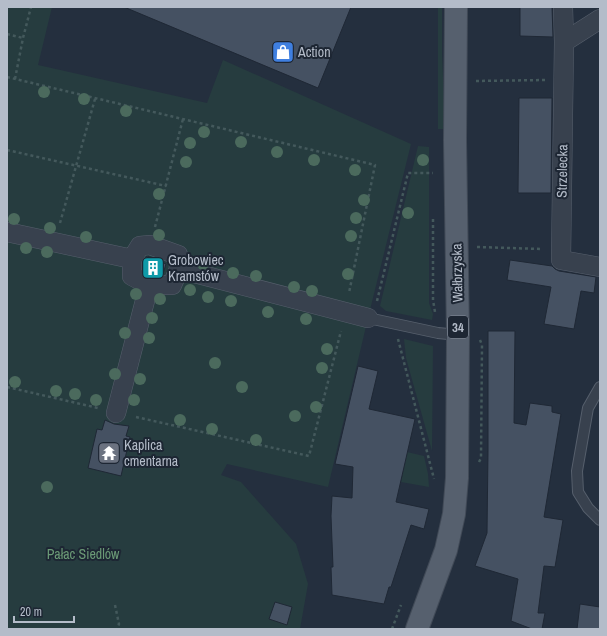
<svg xmlns="http://www.w3.org/2000/svg" width="607" height="636" font-family="'Archivo Narrow',sans-serif">
  <rect width="100%" height="100%" fill="#242f3e"/>
  <path fill="#263c3f" d="M7,7H52L38,65L207,103L223,60L411,144L368,318L328,487L227,464L221,475L241,482L296,544L308,584L300,629H7Z
    M438,7H442V52L445,129H438Z
    M418,146L429,147V303L433,314L432,320L386,311L380,306Z
    M404,339L433,346L432,451L406,358Z
    M407,452L424,456L428,474L429,487L401,482Z"/>
  <path fill="#455162" stroke="#1f2835" d="M124,7H351L318,88Z
    M520,7H552L553,37L520,36Z
    M519,98H552L551,193H518Z
    M147,256L166,264L163,274H152L143,269V262Z
    M510,260L552,266L555,269L559,271L596,277L594,293L581,291L574,329L544,324L551,287L507,280Z
    M488,331H515L514,423L526,425L530,403L552,406V412L561,414L544,517L563,520L555,567L544,566L538,613H545L542,629H532L511,621L518,579L475,566L487,533L488,451Z
    M358,366L378,371L369,409L415,419L396,502L429,509L424,529L411,525L391,587H389L384,604L332,595L331,567H333L331,516L332,496L352,498L353,467L335,464Z
    M105,420L114,424L129,426L126,436L130,437L121,476L88,468L97,429L102,430Z
    M275,602L292,607L287,625L269,619Z
    M580,604L600,607V629H577Z"/>
  <g fill="none" stroke-linecap="round" stroke-linejoin="round">
    <g stroke="#565f6c" stroke-width="12">
      <path id="lane" d="M368,318L438,333L458,335
        M600,387L588,408L577,471L578,492L588,508L600,520"/>
    </g>
    <g stroke="#565f6c" stroke-width="20">
      <path id="street" d="M563,7L564,42L561,260L600,267
        M564,42L600,19
        M7,232L132,259
        M150,245L178,255L179,269L172,285H149L132,276V259L140,246Z
        M179,269L368,318
        M116,413L149,285"/>
    </g>
    <g stroke="#414a57" stroke-width="24">
      <path id="primary" d="M417,629L446,550L454,514L457,478L458,335L455,140L456,7"/>
    </g>
    <path stroke="#44595c" stroke-width="2.5" stroke-dasharray="3 3" stroke-linecap="butt" d="M7,34L23,38
      M7,77L375,165L349,293
      M15,79L23,38L31,7
      M476,81L545,80
      M7,150L166,186
      M433,219V300L435,312
      M60,223L95,99
      M155,227L183,119
      M477,247L542,249
      M377,301L408,173H433
      M398,339L434,479
      M7,387L98,408
      M136,417L309,456L341,331
      M479,462L481,458L482,345L480,340
      M115,605L119,624L117,629
      M392,629L401,605"/>
    <use href="#lane" stroke="#38414e" stroke-width="10"/>
    <use href="#street" stroke="#38414e" stroke-width="19"/>
    <use href="#primary" stroke="#56606e" stroke-width="22"/>
  </g>
  <g fill="#4b6a5d">
    <circle cx="44" cy="92" r="6"/>
    <circle cx="84" cy="99" r="6"/>
    <circle cx="126" cy="111" r="6"/>
    <circle cx="204" cy="132" r="6"/>
    <circle cx="241" cy="142" r="6"/>
    <circle cx="190" cy="143" r="6"/>
    <circle cx="277" cy="152" r="6"/>
    <circle cx="314" cy="160" r="6"/>
    <circle cx="423" cy="160" r="6"/>
    <circle cx="186" cy="162" r="6"/>
    <circle cx="355" cy="170" r="6"/>
    <circle cx="159" cy="194" r="6"/>
    <circle cx="364" cy="200" r="6"/>
    <circle cx="408" cy="213" r="6"/>
    <circle cx="356" cy="218" r="6"/>
    <circle cx="14" cy="219" r="6"/>
    <circle cx="50" cy="228" r="6"/>
    <circle cx="159" cy="235" r="6"/>
    <circle cx="351" cy="236" r="6"/>
    <circle cx="86" cy="237" r="6"/>
    <circle cx="26" cy="248" r="6"/>
    <circle cx="47" cy="252" r="6"/>
    <circle cx="203" cy="264" r="6"/>
    <circle cx="233" cy="273" r="6"/>
    <circle cx="348" cy="274" r="6"/>
    <circle cx="256" cy="276" r="6"/>
    <circle cx="294" cy="287" r="6"/>
    <circle cx="190" cy="290" r="6"/>
    <circle cx="312" cy="291" r="6"/>
    <circle cx="136" cy="294" r="6"/>
    <circle cx="208" cy="297" r="6"/>
    <circle cx="160" cy="299" r="6"/>
    <circle cx="231" cy="301" r="6"/>
    <circle cx="268" cy="312" r="6"/>
    <circle cx="152" cy="318" r="6"/>
    <circle cx="306" cy="319" r="6"/>
    <circle cx="125" cy="333" r="6"/>
    <circle cx="149" cy="338" r="6"/>
    <circle cx="327" cy="349" r="6"/>
    <circle cx="215" cy="363" r="6"/>
    <circle cx="322" cy="368" r="6"/>
    <circle cx="115" cy="374" r="6"/>
    <circle cx="140" cy="379" r="6"/>
    <circle cx="15" cy="382" r="6"/>
    <circle cx="242" cy="387" r="6"/>
    <circle cx="56" cy="391" r="6"/>
    <circle cx="75" cy="394" r="6"/>
    <circle cx="96" cy="400" r="6"/>
    <circle cx="134" cy="400" r="6"/>
    <circle cx="316" cy="407" r="6"/>
    <circle cx="295" cy="416" r="6"/>
    <circle cx="180" cy="420" r="6"/>
    <circle cx="212" cy="429" r="6"/>
    <circle cx="256" cy="440" r="6"/>
    <circle cx="47" cy="487" r="6"/>
  </g>
  <defs>
    <g id="shop-square" transform="scale(1.15)"><rect x="-9" y="-9" width="18" height="18" rx="4" fill="#3f7fe0" stroke="#1d2633"/><path d="M-5-2.5h2.3a2.7 3.5 0 0 1 5.4 0H5L5.5 6h-11ZM-1.5-2.5h3a1.5 2.3 0 0 0-3 0Z" fill="#fff"/></g>
    <g id="building-square" transform="scale(1.15)"><rect x="-9" y="-9" width="18" height="18" rx="4" fill="#0f9aa8" stroke="#1d2633"/><path d="M-4-6H4V6H1V3H-1V6H-4ZM-2.5-4.3h1.7v1.8h-1.7ZM.8-4.3h1.7v1.8H.8ZM-2.5-1h1.7V.8h-1.7ZM.8-1h1.7V.8H.8Z" fill="#fff"/></g>
    <g id="temple-square" transform="scale(1.15)"><rect x="-9" y="-9" width="18" height="18" rx="4" fill="#6b7280" stroke="#1d2633"/><path d="M0-6L5-2H3V0L6.5 2.5H4V6H1.5V3h-3V6H-4V2.5H-6.5L-3 0V-2H-5Z" fill="#fff"/></g>
  </defs>
  <g fill-rule="evenodd">
    <use href="#shop-square" x="283" y="52"/>
    <use href="#building-square" x="153" y="268"/>
    <use href="#temple-square" x="109" y="453"/>
  </g>
  <g text-anchor="middle" stroke-width="4" stroke-linejoin="round" paint-order="stroke">
    <rect fill="#1d2633" stroke="#878f9c" stroke-width="1" x="448" y="316" width="20" height="22" rx="3"/>
    <g font-size="13" font-weight="bold" fill="#b4bcc9">
      <text x="458" y="332">34</text>
    </g>
    <g font-size="14" fill="#b4bcc9" stroke="#1d2633" text-anchor="start">
      <text x="298" y="57">Action</text>
      <text x="168" y="265">Grobowiec<tspan x="168" dy="16">Kramstów</tspan></text>
      <text x="124" y="450">Kaplica<tspan x="124" dy="16">cmentarna</tspan></text>
    </g>
    <g font-size="14" fill="#b4bcc9" stroke="#1d2633">
      <text transform="translate(562 171) rotate(-89)" y="5">Strzelecka</text>
      <text transform="translate(457 273) rotate(-91)" y="5">Wałbrzyska</text>
    </g>
    <g font-size="14" fill="#6b9a76" stroke="#1d2633">
      <text x="83" y="559">Pałac Siedlów</text>
    </g>
  </g>
  <rect width="607" height="636" fill="none" stroke="#b4bcc9" stroke-width="16"/>
  <path d="M14 616v6h60v-6" fill="none" stroke="#b4bcc9" stroke-width="2"/>
  <text x="20" y="616" font-size="12" fill="#b4bcc9" stroke="#1d2633" stroke-width="3" paint-order="stroke">20 m</text>
</svg>
